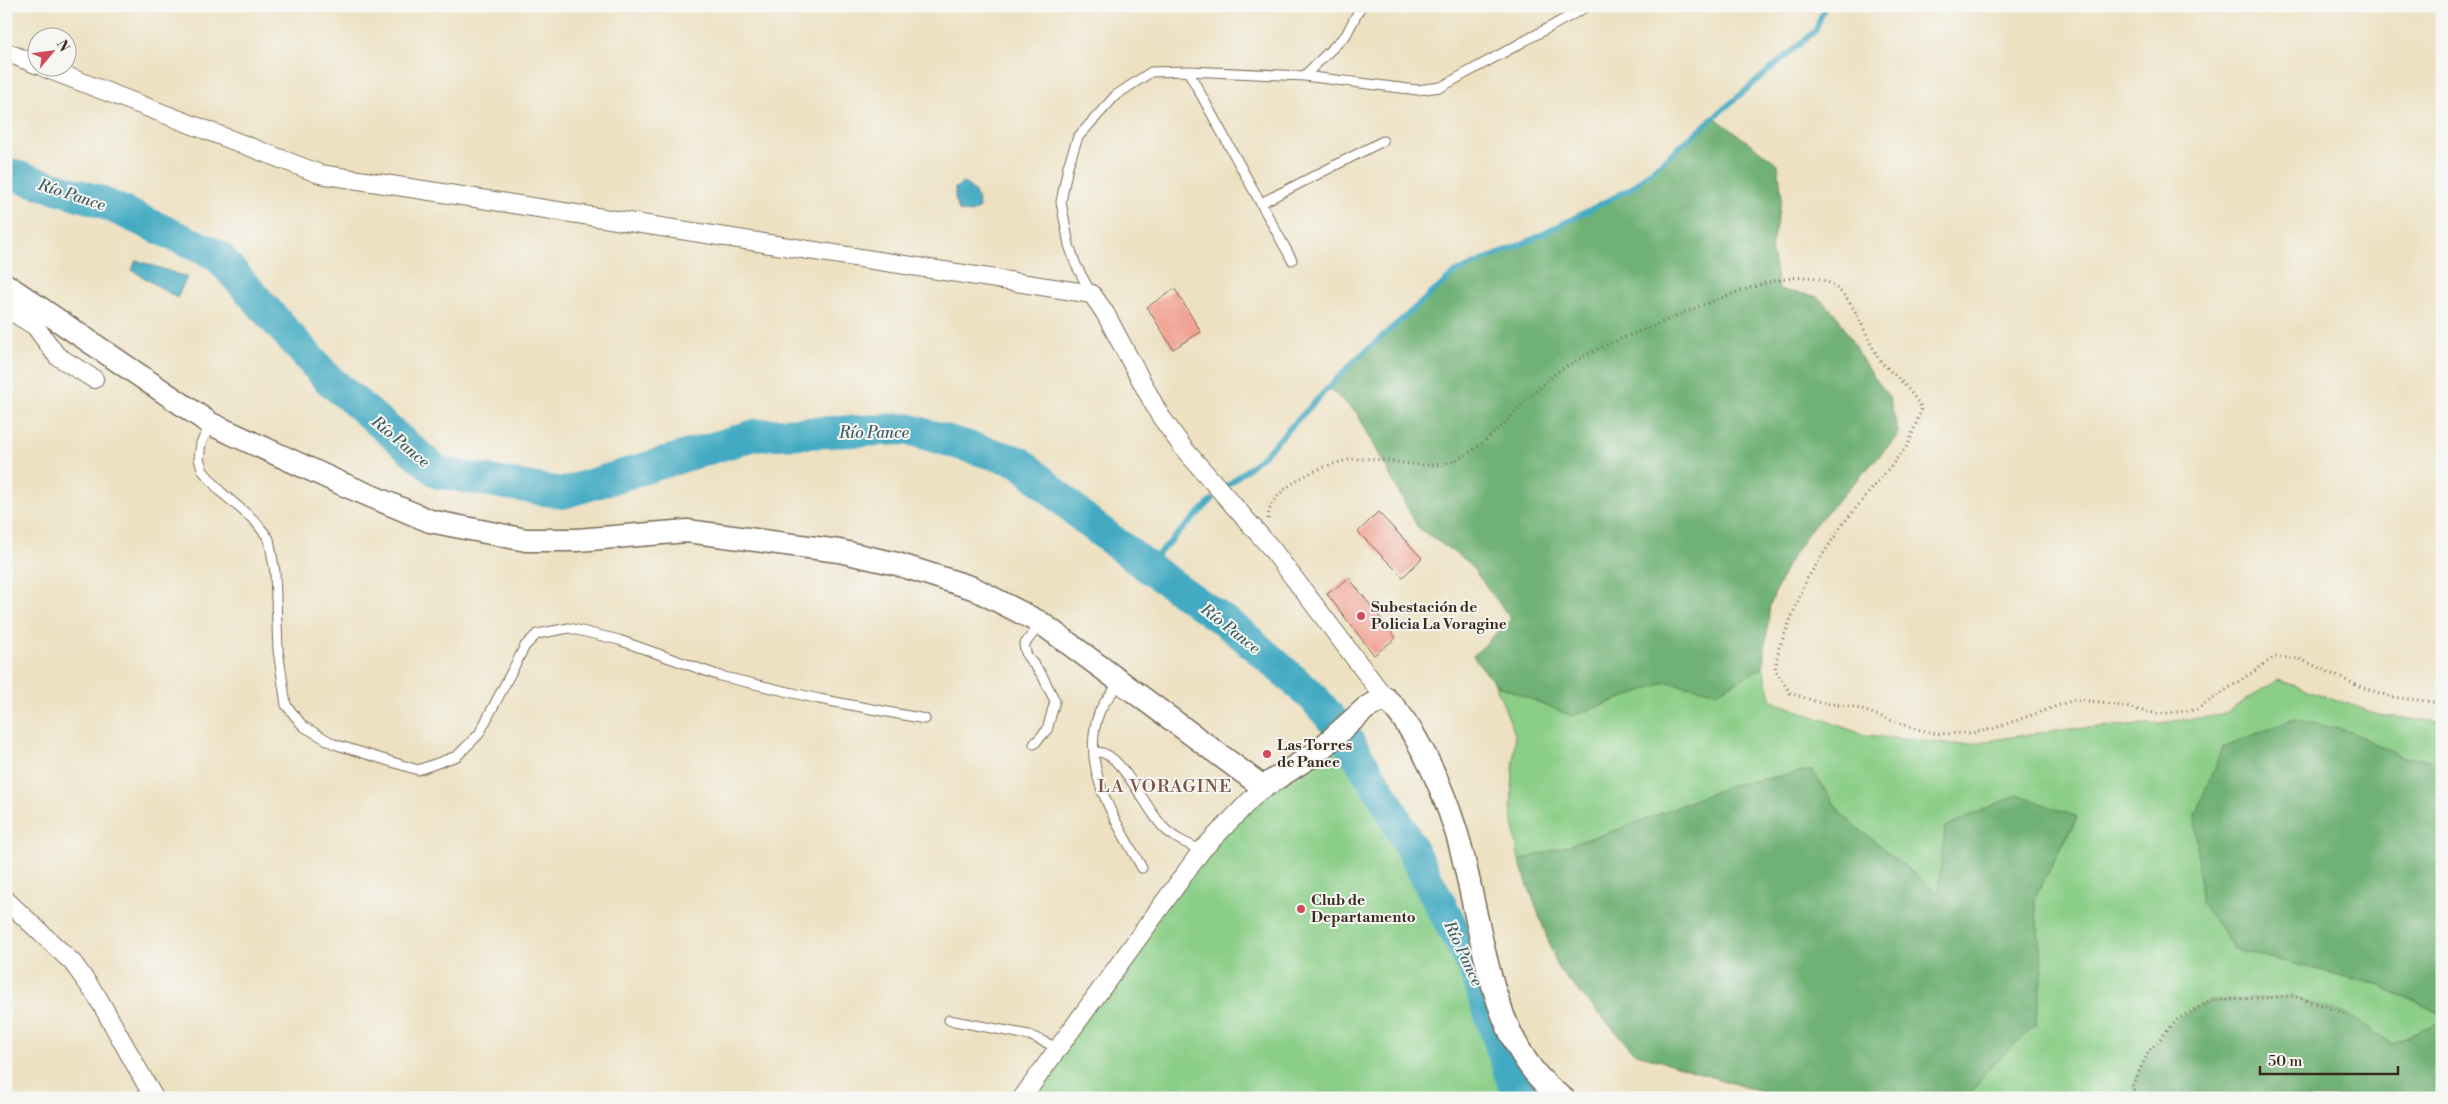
<svg xmlns="http://www.w3.org/2000/svg" width="2448" height="1104" font-family="'Libre Bodoni',serif">
  <rect width="100%" height="100%" fill="#f6f6f2"/>
  <filter id="ink" filterUnits="userSpaceOnUse"><feTurbulence type="fractalNoise" baseFrequency=".02" numOctaves="2"/><feDisplacementMap in="SourceGraphic" scale="10" xChannelSelector="R" yChannelSelector="G"/><feConvolveMatrix kernelMatrix="1 2 1 2 8 2 1 2 1" color-interpolation-filters="sRGB"/></filter>
  <filter id="wash" filterUnits="userSpaceOnUse"><feTurbulence type="fractalNoise" baseFrequency=".0096" numOctaves="4" result="noise"/><feDisplacementMap in="SourceGraphic" scale="20" xChannelSelector="R" yChannelSelector="G"/><feGaussianBlur stdDeviation="1.12" result="paint"/><feColorMatrix in="noise" values="0 0 0 0 0 0 0 0 0 0 0 0 0 0 0 0 0 1.4 0 .05"/><feComposite in="paint" operator="in"/></filter>
  <g filter="url(#wash)">
    <rect width="100%" height="100%" fill="#ede1c2"/>
    <path fill="#8ace87" stroke="#627c52" d="M1763,667L1772,701L1865,735L1961,745L2056,730L2159,723L2222,715L2278,680L2384,716L2442,722V762L2402,757L2349,731L2234,949L2375,984L2442,1014V1021L2392,1044L2346,1014L2132,1087L2140,1098H1969L1984,1074L2036,1023L2043,971L2034,899L2077,818L1938,894L1841,814L1811,770L1729,786L1629,826L1519,861L1511,808L1515,734L1495,684L1572,716L1667,682L1716,692Z
      M1341,730L1387,802L1474,969L1513,1082L1526,1098H1022L1202,850Z"/>
    <path fill="#6fb174" stroke="#556e49" d="M1714,117L1778,164L1782,198L1771,248L1779,290L1816,296L1836,314L1866,366L1889,397L1899,435L1810,530L1787,565L1770,605L1763,667L1716,692L1667,682L1572,716L1495,684L1473,656L1511,619L1467,561L1418,528L1357,413L1328,388L1355,360L1456,272L1533,239L1630,189Z
      M2294,719L2349,731L2402,757L2442,762V1014L2375,984L2234,949L2201,902L2195,815L2223,747Z
      M1812,770L1841,814L1938,894L1945,827L2018,794L2077,817L2034,899L2043,971L2036,1024L1984,1074L1969,1098H1780L1635,1053L1559,970L1519,861L1629,826L1729,786Z
      M2293,996L2346,1014L2392,1044L2442,1021V1098H2140L2132,1087L2148,1052L2178,1019L2209,1001Z"/>
    <path fill="#42aac2" stroke="#3e6a70" d="M963,183C974,188 979,196 979,208L971,213L959,211L955,198V188Z
      M136,260L187,277L177,298L132,270Z"/>
    <g fill="none" stroke-linecap="round" stroke-linejoin="round">
      <path stroke="#42aac2" stroke-width="5.5" d="M1227,486L1264,455L1355,360L1456,272L1533,239L1630,189L1815,31L1825,6
        M1146,566L1212,500"/>
      <path stroke="#42aac2" stroke-width="32" d="M6,173L99,201L217,255L328,379L439,473L563,493L755,435L908,429L1020,462L1087,521L1146,566L1238,631L1313,697L1341,730L1387,802L1474,969L1513,1082L1526,1098"/>
    </g>
    <g id="blocks">
      <path fill="#f1a293" d="M1175,289L1201,332L1173,349L1147,307Z
        M1378,512L1422,558L1403,577L1358,532Z
        M1349,578L1396,638L1374,655L1327,594Z"/>
    </g>
  </g>
  <g filter="url(#ink)">
    <use href="#blocks" fill-opacity="0" stroke="#796a57" stroke-width="1"/>
    <g fill="none" stroke-linecap="round" stroke-linejoin="round">
      <g stroke="#796a57" stroke-width="11">
        <path id="service" d="M1188,71L1292,260
          M1304,76L1417,90L1441,87L1588,6
          M1261,203L1383,141
          M1091,293L1076,265L1069,245L1061,202L1068,166L1078,137L1116,95L1151,72L1188,71L1304,76L1346,35L1361,6
          M211,424L201,443L199,459L203,471L221,492L255,521L269,539L275,572L278,650L286,705L303,726L334,744L418,770L457,756L479,734L525,646L537,634L569,628L619,640L720,676L819,699L925,719
          M1121,681C1114,691 1103,702 1099,713C1079,768 1116,821 1142,868
          M1034,744L1047,730L1055,701L1042,675L1027,656L1024,645L1041,623
          M1094,752C1097,752 1102,752 1105,754C1122,759 1148,810 1162,826C1173,838 1187,844 1202,850
          M949,1020L1029,1035L1058,1048"/>
      </g>
      <g stroke="#796a57" stroke-width="20">
        <path id="minor" d="M6,52L38,65
          M45,68L320,174L1092,294L1105,313L1159,414L1184,449L1271,548L1385,698
          M6,308L35,326L57,356L94,379
          M6,900L73,963L98,998L154,1098
          M1022,1098L1202,850L1263,787"/>
      </g>
      <g stroke="#796a57" stroke-width="25">
        <path id="tertiary" d="M6,285L211,424L340,483L430,521L526,540H577L687,531L839,551L897,564L973,588L1041,623L1263,787L1316,753L1366,708L1385,698C1398,709 1406,723 1415,737C1432,766 1446,799 1456,831C1481,910 1487,1050 1563,1098"/>
      </g>
      <path stroke="#796a57" stroke-width="3" stroke-dasharray="1 4" stroke-linecap="butt" d="M1268,519C1268,486 1328,462 1355,459C1389,456 1426,474 1458,459C1496,440 1521,401 1554,375C1583,353 1618,340 1651,327C1687,311 1725,295 1763,284C1779,279 1808,274 1823,280C1856,294 1862,333 1880,360C1885,367 1893,373 1900,380C1908,388 1915,398 1922,408L1908,445L1842,525L1807,579L1779,648L1775,669L1790,693L1817,702L1854,707L1910,727L1937,734L1972,733L1992,729L2074,700L2101,702L2158,714L2196,710L2275,657L2300,659L2356,685L2391,697L2442,703
        M2140,1098L2132,1087L2148,1052L2178,1019L2209,1001L2293,996L2346,1014"/>
      <use href="#service" stroke="#fff" stroke-width="9"/>
      <use href="#minor" stroke="#fff" stroke-width="18"/>
      <use href="#tertiary" stroke="#fff" stroke-width="22"/>
    </g>
  </g>
  <g fill="#d1495b" stroke="#f6f6f2" stroke-width="2">
    <circle cx="1361" cy="616" r="5"/>
    <circle cx="1267" cy="754" r="5"/>
    <circle cx="1301" cy="909" r="5"/>
  </g>
  <g text-anchor="middle" stroke-width="4" stroke-linejoin="round" paint-order="stroke">
    <g font-size="15" font-weight="bold" fill="#3b2a1e" stroke="#f6f6f2" text-anchor="start">
      <text x="1371" y="612">Subestación de<tspan x="1371" dy="17">Policia La Voragine</tspan></text>
      <text x="1277" y="750">Las Torres<tspan x="1277" dy="17">de Pance</tspan></text>
      <text x="1311" y="905">Club de<tspan x="1311" dy="17">Departamento</tspan></text>
    </g>
    <g font-size="16" font-style="italic" fill="#3e5d60" stroke="#f6f6f2">
      <text transform="translate(72 194) rotate(18)" y="6">Río Pance</text>
      <text x="874" y="438">Río Pance</text>
      <text transform="translate(401 441) rotate(40)" y="6">Río Pance</text>
      <text transform="translate(1231 628) rotate(38)" y="6">Río Pance</text>
      <text transform="translate(1464 953) rotate(65)" y="6">Río Pance</text>
    </g>
    <g font-size="18" letter-spacing="1" fill="#7b5447" stroke="#f6f6f2">
      <text x="1165" y="792">LA VORAGINE</text>
    </g>
  </g>
  <rect width="2448" height="1104" fill="none" stroke="#f6f6f2" stroke-width="25"/>
  <g transform="translate(52 52) rotate(61)"><circle r="24" fill="#f6f6f2" stroke="#aba49d"/>
  <path d="M0-4L9 19L0 12L-9 19Z" fill="#d1495b"/>
  <text y="-8" font-size="14" font-weight="bold" text-anchor="middle" fill="#3b2a1e">N</text>
  </g>
  <path d="M2260 1066v8h138v-8" fill="none" stroke="#3b2a1e" stroke-width="2.5"/>
  <text x="2268" y="1066" font-size="15" fill="#3b2a1e" stroke="#f6f6f2" stroke-width="4" paint-order="stroke">50 m</text>
</svg>
